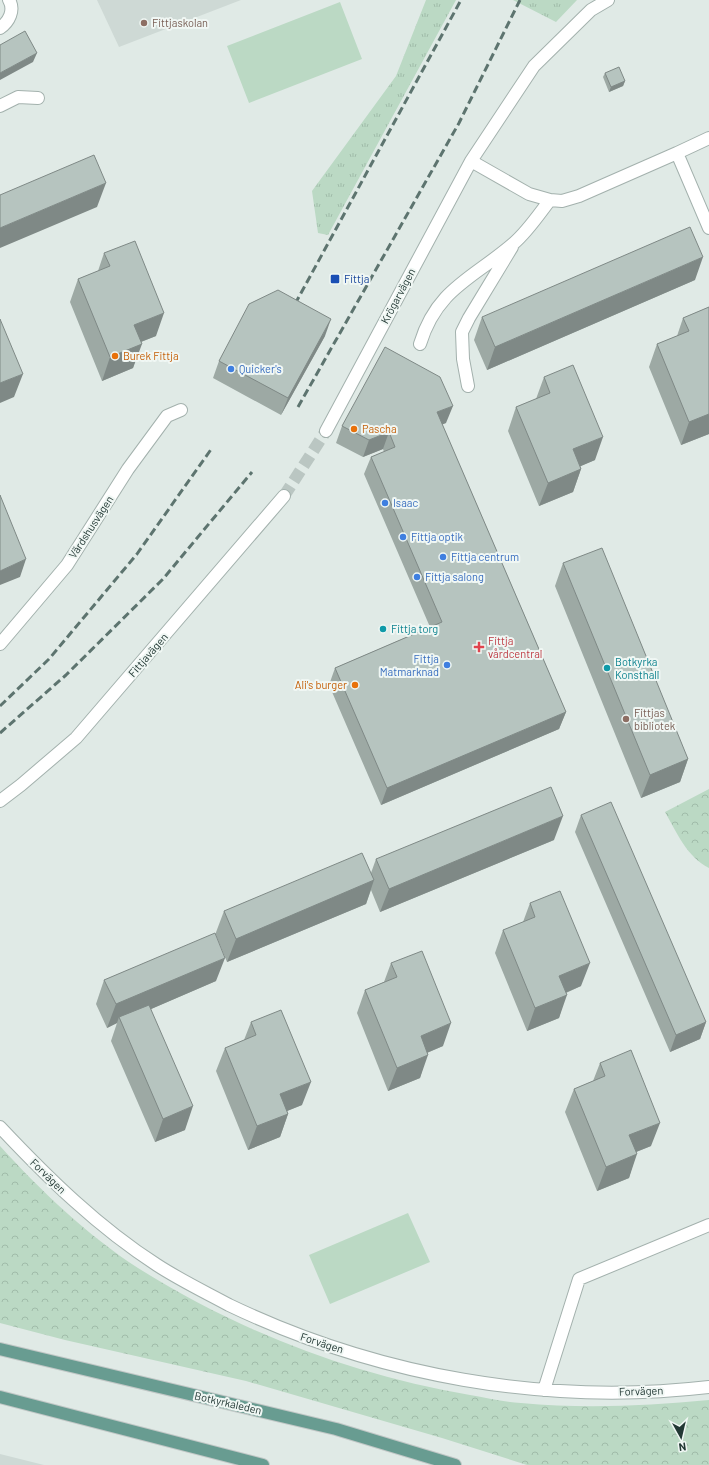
<svg xmlns="http://www.w3.org/2000/svg" width="709" height="1465" font-family="Barlow,sans-serif">
  <defs>
    <pattern id="grass-tufts" width="24" height="20" patternUnits="userSpaceOnUse"><rect width="24" height="20" fill="#bbd9c4"/><path d="M3 7l-1-3M5 7V3M7 7l1-3M15 17l-1-3M17 17v-4M19 17l1-3" fill="none" stroke="#a0bba9"/></pattern>
    <pattern id="forest-crowns" width="20" height="18" patternUnits="userSpaceOnUse"><rect width="20" height="18" fill="#bbd9c4"/><path d="M2 6a3 3 0 1 1 6 0M12 15a3 3 0 1 1 6 0" fill="none" stroke="#a0bba9"/></pattern>
  </defs>
  <rect width="100%" height="100%" fill="#e0eae6"/>
  <path fill="#ced9d5" d="M97,0H241L119,47Z
    M0,1454L44,1465H0Z"/>
  <path fill="url(#grass-tufts)" d="M426,0H456L328,235L318,233L312,191L396,76Z
    M513,0H577L556,22Z"/>
  <path fill="url(#forest-crowns)" d="M709,789V868C687,857 677,833 665,812Z
    M0,1146C41,1191 87,1235 138,1268C240,1332 352,1375 470,1395C487,1398 504,1402 521,1403C584,1409 646,1406 709,1400V1465H527L442,1438L246,1381L65,1340L0,1323Z"/>
  <path fill="#bbd9c4" d="M340,2L362,59L249,103L227,46Z
    M408,1213L430,1262L330,1304L309,1255Z"/>
  <g fill="none" stroke-linecap="round" stroke-linejoin="round">
    <path stroke="#bac6c2" stroke-width="12" stroke-dasharray="12 6" stroke-linecap="butt" d="M284,496L326,431"/>
    <g stroke="#a3b1ad" stroke-width="14">
      <path id="minor" d="M0,28C9,22 15,10 9,0
        M0,106L18,97L38,98
        M677,153L709,138
        M550,200L562,201L579,196L677,153L709,228
        M420,344C437,288 474,278 514,243C528,231 539,214 550,200L529,194L471,161
        M468,386L463,359L462,332L469,318L512,247
        M326,431L471,161L534,66L591,10L608,0
        M0,644L67,565L128,469L167,416L181,410
        M0,801L21,785L76,738L284,496
        M0,1127C48,1178 98,1227 157,1265C180,1280 205,1292 229,1305C377,1376 546,1406 709,1387
        M544,1390L579,1279L709,1225"/>
    </g>
    <g stroke="#c1c7c6" stroke-width="14">
      <path id="major" d="M0,1349L336,1429L455,1465
        M0,1397L263,1465"/>
    </g>
    <use href="#minor" stroke="#fff" stroke-width="12"/>
    <use href="#major" stroke="#689c91" stroke-width="12"/>
    <path stroke="#5d746f" stroke-width="3" stroke-dasharray="8 4" stroke-linecap="butt" d="M295,304L461,0
      M298,407L459,123L520,0
      M0,706L49,659L137,554L212,448
      M0,733L66,675L163,579L252,472"/>
  </g>
  <path fill="#9da9a4" d="M605,73L625,81L623,86L609,92L603,77Z
    M104,253L156,336L141,342L133,368L102,381L70,302L78,279L98,271Z
    M695,280L487,370L474,340L482,317Z
    M709,307V434L681,445L649,367L657,344L677,336L683,318Z
    M325,336L281,415L213,378L219,361Z
    M544,377L595,460L580,466L581,469L573,492L539,506L508,431L516,407L536,399Z
    M446,423L442,424L566,712L559,729L381,805L329,685L335,668L430,627L364,474L371,457L384,452L383,449L363,457L336,443L342,426Z
    M563,563L688,759L680,782L641,798L555,586Z
    M581,815L706,1022L700,1039L670,1052L575,832Z
    M554,840L380,912L371,890L366,904L227,962L216,935V981L151,1009L185,1130L155,1142L111,1041L117,1023L107,1028L96,1004L104,980L215,935L224,911L371,873L376,859Z
    M530,903L581,986L566,993L559,1018L527,1031L495,953L503,930L523,922Z
    M391,963L443,1046L427,1053L420,1078L388,1091L357,1013L365,990L384,982Z
    M251,1022L302,1105L287,1111L288,1114L280,1137L248,1150L216,1071L225,1048L244,1040Z
    M600,1063L651,1146L636,1152L629,1178L597,1191L565,1112L574,1089L593,1081Z"/>
  <path fill="#7f8986" d="M37,53L33,62L0,80V73Z
    M625,81L623,86L609,92L611,87Z
    M106,183L97,207L0,248V228Z
    M703,257L695,280L487,370L495,347Z
    M164,313L156,336L125,348L134,325Z
    M331,319L325,336L281,415L288,398Z
    M142,344L133,368L102,381L110,357Z
    M23,374L14,397L0,403V383Z
    M453,406L446,423L431,429L437,412Z
    M709,414V434L681,445L689,422Z
    M389,432L383,449L363,457L369,440Z
    M603,437L595,460L565,473L573,449Z
    M581,469L573,492L539,506L548,483Z
    M26,559L20,577L0,585V571Z
    M566,712L559,729L381,805L387,788Z
    M688,759L680,782L641,798L650,775Z
    M563,816L554,840L380,912L389,889Z
    M374,880L366,904L227,962L236,939Z
    M225,958L216,981L121,1022L119,1017L117,1023L107,1028L116,1004Z
    M590,963L581,986L551,999L559,976Z
    M567,995L559,1018L527,1031L535,1008Z
    M706,1022L700,1039L670,1052L676,1035Z
    M451,1023L443,1046L412,1059L421,1036Z
    M428,1055L420,1078L388,1091L397,1068Z
    M311,1082L302,1105L272,1117L280,1094Z
    M193,1106L185,1130L155,1142L163,1119Z
    M288,1114L280,1137L248,1150L257,1126Z
    M660,1123L651,1146L621,1158L629,1135Z
    M637,1154L629,1178L597,1191L606,1167Z"/>
  <path fill="#b6c4bf" stroke="#7f8986" d="M25,31L37,53L0,73V45Z
    M619,67L625,81L611,87L605,73Z
    M94,155L106,183L0,228V195Z
    M690,227L703,257L495,347L482,317Z
    M135,241L164,313L134,325L142,344L110,357L78,279L110,266L104,253Z
    M278,290L331,319L288,398L219,361L249,304Z
    M709,307V414L689,422L657,344L689,331L683,318Z
    M0,319L23,374L0,383Z
    M385,347L440,377L453,406L437,412L566,712L387,788L335,668L442,622L371,457L395,447L389,432L369,440L342,426Z
    M573,365L603,437L573,449L581,469L548,483L516,407L550,393L544,377Z
    M0,495L26,559L0,571Z
    M602,548L688,759L650,775L563,563Z
    M551,787L563,816L389,889L376,859Z
    M611,802L706,1022L676,1035L581,815Z
    M362,853L374,880L236,939L224,911Z
    M560,891L590,963L559,976L567,995L535,1008L503,930L535,917L530,903Z
    M215,933L225,958L116,1004L104,980Z
    M422,951L451,1023L421,1036L428,1055L397,1068L365,990L397,977L391,963Z
    M149,1005L193,1106L163,1119L119,1017Z
    M281,1010L311,1082L280,1094L288,1114L257,1126L225,1048L256,1035L251,1022Z
    M631,1050L660,1123L629,1135L637,1154L606,1167L574,1089L605,1076L600,1063Z"/>
  <g fill="#8d6e63" stroke="#f0f7f4" stroke-width="1.5">
    <circle cx="144" cy="23" r="4"/>
    <circle cx="626" cy="719" r="4"/>
  </g>
  <rect fill="#1a4fb4" stroke="#f0f7f4" stroke-width="1.5" x="330" y="274" width="10" height="10" rx="2"/>
  <g fill="#e8710a" stroke="#f0f7f4" stroke-width="1.5">
    <circle cx="115" cy="356" r="4"/>
    <circle cx="354" cy="429" r="4"/>
    <circle cx="355" cy="685" r="4"/>
  </g>
  <g fill="#3f7fe0" stroke="#f0f7f4" stroke-width="1.5">
    <circle cx="231" cy="369" r="4"/>
    <circle cx="385" cy="503" r="4"/>
    <circle cx="403" cy="537" r="4"/>
    <circle cx="443" cy="557" r="4"/>
    <circle cx="417" cy="577" r="4"/>
    <circle cx="447" cy="665" r="4"/>
  </g>
  <g fill="#0f9aa8" stroke="#f0f7f4" stroke-width="1.5">
    <circle cx="383" cy="629" r="4"/>
    <circle cx="607" cy="668" r="4"/>
  </g>
  <path fill="#e0444e" stroke="#f0f7f4" stroke-width="1.5" d="M477 641h4v4h4v4h-4v4h-4v-4h-4v-4h4z"/>
  <g text-anchor="middle" stroke-width="4" stroke-linejoin="round" paint-order="stroke">
    <g font-size="11" fill="#785e54" stroke="#f0f7f4" text-anchor="start">
      <text x="152" y="27">Fittjaskolan</text>
      <text x="634" y="717">Fittjas<tspan x="634" dy="13">bibliotek</tspan></text>
    </g>
    <g font-size="11" fill="#164399" stroke="#f0f7f4" text-anchor="start">
      <text x="344" y="283">Fittja</text>
    </g>
    <g font-size="11" fill="#223834" stroke="#f0f7f4">
      <text transform="translate(398 296) rotate(-62)" y="4">Krögarvägen</text>
      <text transform="translate(91 527) rotate(-57)" y="4">Värdshusvägen</text>
      <text transform="translate(148 655) rotate(-49)" y="4">Fittjavägen</text>
      <text transform="translate(48 1176) rotate(44)" y="4">Forvägen</text>
      <text transform="translate(322 1343) rotate(18)" y="4">Forvägen</text>
      <text transform="translate(641 1391) rotate(-2)" y="4">Forvägen</text>
      <text transform="translate(228 1403) rotate(13)" y="4">Botkyrkaleden</text>
    </g>
    <g font-size="11" fill="#c56008" stroke="#f0f7f4" text-anchor="start">
      <text x="123" y="360">Burek Fittja</text>
      <text x="362" y="433">Pascha</text>
      <text x="347" y="689" text-anchor="end">Ali's burger</text>
    </g>
    <g font-size="11" fill="#366cbe" stroke="#f0f7f4" text-anchor="start">
      <text x="239" y="373">Quicker's</text>
      <text x="393" y="507">Isaac</text>
      <text x="411" y="541">Fittja optik</text>
      <text x="451" y="561">Fittja centrum</text>
      <text x="425" y="581">Fittja salong</text>
      <text x="439" y="663" text-anchor="end">Fittja<tspan x="439" dy="13">Matmarknad</tspan></text>
    </g>
    <g font-size="11" fill="#0d838f" stroke="#f0f7f4" text-anchor="start">
      <text x="391" y="633">Fittja torg</text>
      <text x="615" y="666">Botkyrka<tspan x="615" dy="13">Konsthall</tspan></text>
    </g>
    <g font-size="11" fill="#be3a42" stroke="#f0f7f4" text-anchor="start">
      <text x="488" y="645">Fittja<tspan x="488" dy="13">vårdcentral</tspan></text>
    </g>
  </g>
  <g transform="translate(681 1437) rotate(172)" stroke="#f0f7f4" stroke-width="3" paint-order="stroke">
  <path d="M0-3L7 15L0 10L-7 15Z" fill="#223834"/>
  <text y="-6" font-size="11" font-weight="bold" text-anchor="middle" fill="#223834">N</text>
  </g>
</svg>
